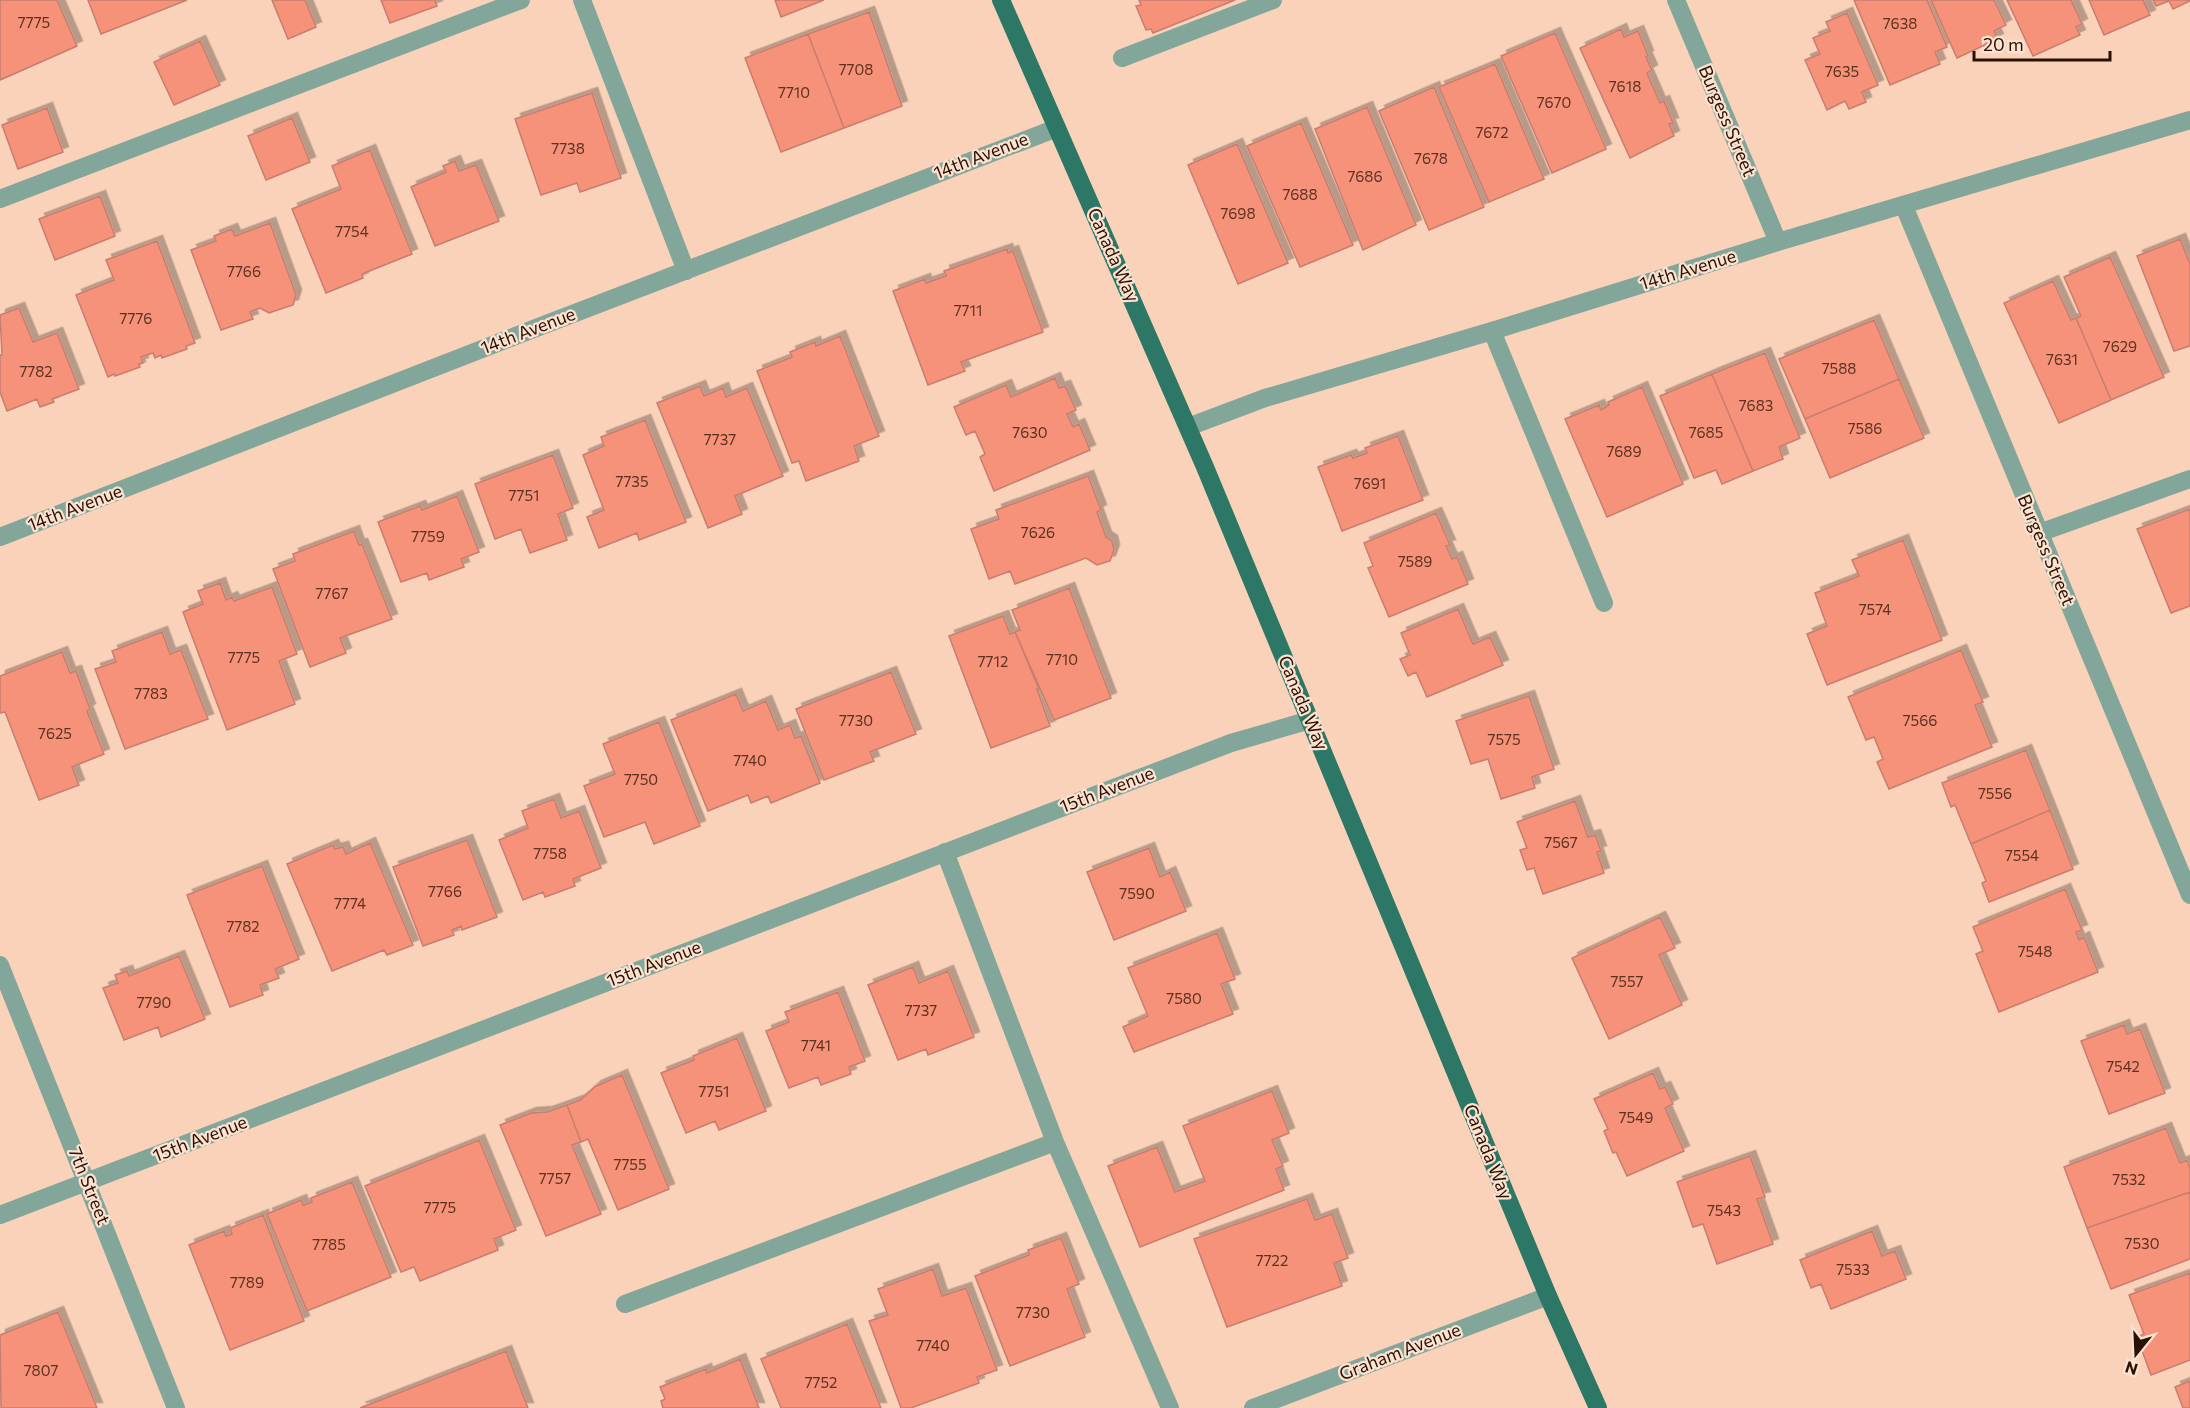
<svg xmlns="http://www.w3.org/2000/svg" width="2190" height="1408" font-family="Commissioner,sans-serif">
  <defs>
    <filter id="shadow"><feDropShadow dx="5.5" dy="-5.5" stdDeviation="0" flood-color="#0004"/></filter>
  </defs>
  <rect width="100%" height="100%" fill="#fad2b9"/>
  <path fill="#f6917a" stroke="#c77e6e" stroke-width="1.5" filter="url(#shadow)" d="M0,0H57L77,46L0,80Z
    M88,0H187L101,34Z
    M272,0H305L316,27L288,39Z
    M381,0H435L437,6L390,23Z
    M775,0H824L781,17Z
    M1139,0H1235L1153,33L1151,29L1146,30L1136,6L1141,5Z
    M1854,0H1927L1947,47L1935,52L1940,64L1890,85Z
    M1931,0H1994L2006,25L1994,31L1998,39L1957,58Z
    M2007,0H2071L2082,24L2076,27L2080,35L2033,56Z
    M2089,0H2143L2150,15L2104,35Z
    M2153,0H2190V1L2173,9L2169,1L2156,6Z
    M869,12L902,106L844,128L808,34Z
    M1847,13L1878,85L1862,92L1866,102L1849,109L1845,101L1827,110L1805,60L1820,54L1813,38L1830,31L1826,22Z
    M1621,29L1624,37L1638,31L1648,56L1646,57L1652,70L1647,73L1660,103L1664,101L1673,123L1669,124L1674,136L1630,158L1580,48Z
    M1555,33L1606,149L1552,173L1501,56Z
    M808,34L844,128L781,152L745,58Z
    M200,41L220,85L174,105L154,62Z
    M1495,64L1544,179L1489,202L1439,87Z
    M1434,87L1484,207L1429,230L1379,111Z
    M592,93L621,178L580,192L577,183L541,195L515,119Z
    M1367,107L1416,225L1363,250L1315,129Z
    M47,108L63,152L18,169L2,125Z
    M292,118L310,162L266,180L248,136Z
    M1301,123L1353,245L1300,267L1247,146Z
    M1237,144L1288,263L1238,284L1188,165Z
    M370,150L412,254L362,274L363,278L326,293L292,209L341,189L332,166Z
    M455,161L459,171L476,165L499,221L435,246L411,187L446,172L443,166Z
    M100,196L115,236L55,260L39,219Z
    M270,223L296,295L293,305L269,313L260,308L250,312L253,319L221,330L191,250L216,241L214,236L232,229L235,236Z
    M2180,239L2190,264V346L2174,351L2137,256Z
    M157,241L195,343L186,346L187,349L162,358L161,355L155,358L153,353L141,357L143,363L139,364L140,367L115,376L114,374L108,377L76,295L114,280L106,260Z
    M1007,249L1008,253L1013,251L1043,332L961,362L965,371L928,385L893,291L925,279L926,283L946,276L944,271Z
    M2110,257L2164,377L2111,400L2076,318L2081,316L2064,277Z
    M2053,281L2071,320L2076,318L2111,400L2059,423L2004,303Z
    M19,308L33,342L57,333L79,389L52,399L54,402L40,407L37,399L7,411L0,392V355H2L0,315Z
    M1874,320L1899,379L1805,419L1779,359Z
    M840,336L879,436L854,446L859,461L806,481L799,461L792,463L757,371L792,357L790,352L815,342L816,346Z
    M1765,353L1800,438L1779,447L1783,459L1753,471L1712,374Z
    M1712,374L1753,471L1722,484L1716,470L1694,478L1660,396Z
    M1055,378L1059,388L1065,386L1076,410L1067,414L1073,427L1079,424L1090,450L994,491L980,457L985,454L975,431L966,435L954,407L1006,385L1011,397Z
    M1899,379L1924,438L1830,478L1805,419Z
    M700,386L704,396L723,388L726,397L747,388L783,476L735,496L742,514L708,528L657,403Z
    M1642,387L1683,484L1607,517L1565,419L1599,405L1601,410L1609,405L1608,402Z
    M645,420L686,522L639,540L637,533L599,548L587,517L604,510L583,455L604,446L601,437Z
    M1398,436L1423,500L1342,531L1318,467L1351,455L1353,458L1367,453L1365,448Z
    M553,455L573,508L558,514L567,540L530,553L521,529L495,539L475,484Z
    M1088,476L1101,510L1097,512L1106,537L1112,541L1114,550L1110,561L1097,565L1086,558L1015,584L1010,571L989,579L971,529L999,519L996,510Z
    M457,496L479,552L461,559L464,567L429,580L427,573L401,582L378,522L420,506L422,510Z
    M2190,509V606L2171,613L2137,529Z
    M1436,513L1450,545L1446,546L1452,559L1457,557L1468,584L1389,617L1368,568L1373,566L1364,543Z
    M354,531L359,545L362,544L392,619L340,638L346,653L310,667L273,569L295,561L293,554Z
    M1903,540L1942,640L1827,685L1807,634L1827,626L1815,593L1859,576L1852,560Z
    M220,583L226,600L232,597L234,601L272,587L297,654L279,661L295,704L227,730L183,612L203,604L198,591Z
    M1069,588L1111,698L1054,720L1015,632L1020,630L1012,610Z
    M1458,609L1473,644L1490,637L1503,665L1427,697L1416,672L1408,676L1400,659L1410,655L1401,633Z
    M1003,616L1010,634L1015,632L1039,689H1037L1050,726L991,748L949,636Z
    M162,632L170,654L181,650L208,719L125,749L95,669L116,662L112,651Z
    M1961,650L1983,702L1975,705L1992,747L1889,789L1877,762L1883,759L1874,737L1866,740L1848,697Z
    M62,652L70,673L76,671L90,709L87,711L104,754L72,767L79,785L39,800L5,712L0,713V676Z
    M891,672L916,734L870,752L874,761L824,780L796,709Z
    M736,694L743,711L766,701L778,730L790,725L795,738L801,736L820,783L771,803L768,796L751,803L748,795L708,811L671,720Z
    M1529,696L1554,769L1532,777L1535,788L1501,799L1488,759L1471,764L1456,721Z
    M659,722L700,826L654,844L645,822L604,837L584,786L615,774L603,744Z
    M2026,750L2050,810L1971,844L1955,805L1951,807L1942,783Z
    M554,799L561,818L579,811L601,868L573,879L575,886L545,897L543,892L523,900L499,840L528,828L522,811Z
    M1575,801L1588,837L1595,835L1601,851L1597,852L1604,873L1543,894L1534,868L1527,870L1520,850L1527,848L1517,822Z
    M2050,810L2073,869L1989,902L1982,883L1986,881L1971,844Z
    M467,840L497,917L462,930L461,926L452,930L454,935L423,946L393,867Z
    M370,843L413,945L387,955L384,950L332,971L287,864L333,845L335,849L343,847L346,854Z
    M1149,848L1160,877L1170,872L1186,911L1114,940L1087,872Z
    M262,866L299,959L275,969L279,978L260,985L263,995L230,1007L187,895Z
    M2065,889L2082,930L2076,932L2079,940L2084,937L2098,972L1999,1012L1976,954L1983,951L1973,927Z
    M1660,917L1675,948L1659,955L1682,1005L1609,1039L1572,958Z
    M1217,933L1235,979L1221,984L1233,1014L1134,1052L1123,1027L1148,1016L1128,968Z
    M179,956L205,1019L161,1037L158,1027L124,1040L103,988L118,983L115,975L127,971L129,976Z
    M913,967L919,983L948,971L974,1037L928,1055L926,1049L898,1060L868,985Z
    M838,992L865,1061L849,1067L851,1074L821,1085L818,1077L789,1088L766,1031L789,1022L785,1012Z
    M2124,1025L2127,1034L2140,1029L2165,1093L2109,1114L2081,1041Z
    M737,1038L766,1111L719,1130L715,1121L686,1133L661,1073L694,1060L693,1056Z
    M1653,1073L1660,1089L1665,1087L1673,1104L1665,1108L1684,1151L1627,1176L1616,1152L1613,1153L1604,1131L1608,1129L1594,1099Z
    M622,1075L669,1189L618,1210L588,1139L581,1142L567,1105L580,1100L596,1086Z
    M1272,1091L1289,1133L1272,1140L1283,1166L1276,1169L1284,1190L1140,1247L1108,1166L1157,1147L1175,1192L1205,1181L1183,1126Z
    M567,1105L581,1142L572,1145L601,1214L546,1236L500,1125L531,1113L547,1112Z
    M2166,1128L2180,1163L2187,1160L2190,1168V1192L2087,1228L2064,1167Z
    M479,1140L516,1230L494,1239L498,1250L420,1281L414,1267L401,1272L365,1186Z
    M1750,1156L1765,1197L1757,1199L1773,1244L1717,1264L1703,1224L1693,1227L1677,1182Z
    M352,1182L391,1277L307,1311L267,1214L301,1200L303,1205L312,1202L311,1198Z
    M2190,1192V1259L2111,1289L2087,1228Z
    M1307,1199L1315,1220L1332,1214L1348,1258L1334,1263L1342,1286L1227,1327L1194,1239Z
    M263,1215L304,1321L230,1350L189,1245L224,1231L226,1236L232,1234L230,1228Z
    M1872,1231L1882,1256L1895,1251L1906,1279L1831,1309L1821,1284L1811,1288L1800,1260Z
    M1061,1238L1079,1284L1067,1289L1085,1337L1010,1366L975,1276L1029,1255L1028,1250Z
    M933,1269L942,1296L966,1288L997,1370L977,1377L979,1383L911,1408H901L869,1321L888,1315L878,1289Z
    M2190,1273V1360L2151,1375L2137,1337L2144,1334L2129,1295Z
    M58,1312L97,1408H1L0,1335Z
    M847,1324L881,1408H781L761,1359Z
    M506,1351L528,1408H360Z
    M740,1359L759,1408H663L661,1401L665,1399L660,1387L706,1369L707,1373Z
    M2190,1381V1408H2183L2175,1387Z"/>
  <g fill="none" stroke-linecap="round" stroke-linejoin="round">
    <path stroke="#82a69a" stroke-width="18" d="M582,0L686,271
      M1676,0L1778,242
      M1122,58L1273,0
      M0,199L521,0
      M1904,206L2190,895
      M1492,331L1604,603
      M1188,427L1265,398L1492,331L1778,242L2190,120
      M2039,533L2190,479
      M0,537L536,328L1057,128
      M945,852L1055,1142
      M0,965L176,1408
      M0,1215L1231,743L1310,720
      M625,1304L1055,1142L1170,1408
      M1253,1408L1548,1296"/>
    <path stroke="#2c7765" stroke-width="18" d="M1001,0L1205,467L1548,1296L1598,1408"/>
  </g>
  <g text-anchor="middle" stroke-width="4.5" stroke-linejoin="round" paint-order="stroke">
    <g font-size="15" fill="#5d3221">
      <text x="34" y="28">7775</text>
      <text x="1900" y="29">7638</text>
      <text x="856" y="75">7708</text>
      <text x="1842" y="77">7635</text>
      <text x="1625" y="92">7618</text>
      <text x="794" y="98">7710</text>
      <text x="1554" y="108">7670</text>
      <text x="1492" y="138">7672</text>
      <text x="568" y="154">7738</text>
      <text x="1431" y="164">7678</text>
      <text x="1365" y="182">7686</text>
      <text x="1300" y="200">7688</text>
      <text x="1238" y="219">7698</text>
      <text x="352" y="237">7754</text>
      <text x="244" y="277">7766</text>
      <text x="968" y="316">7711</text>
      <text x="136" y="324">7776</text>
      <text x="2120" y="352">7629</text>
      <text x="2062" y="365">7631</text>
      <text x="1839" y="374">7588</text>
      <text x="36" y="377">7782</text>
      <text x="1756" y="411">7683</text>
      <text x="1865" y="434">7586</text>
      <text x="1030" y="438">7630</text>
      <text x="1706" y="438">7685</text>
      <text x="720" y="445">7737</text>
      <text x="1624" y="457">7689</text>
      <text x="632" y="487">7735</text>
      <text x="1370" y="489">7691</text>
      <text x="524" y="501">7751</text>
      <text x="1038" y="538">7626</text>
      <text x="428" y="542">7759</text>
      <text x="1415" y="567">7589</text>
      <text x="332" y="599">7767</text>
      <text x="1875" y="615">7574</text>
      <text x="244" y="663">7775</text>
      <text x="1062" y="665">7710</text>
      <text x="993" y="667">7712</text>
      <text x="151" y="699">7783</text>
      <text x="856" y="726">7730</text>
      <text x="1920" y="726">7566</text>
      <text x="55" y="739">7625</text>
      <text x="1504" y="745">7575</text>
      <text x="750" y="766">7740</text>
      <text x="641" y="785">7750</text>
      <text x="1995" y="799">7556</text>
      <text x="1561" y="848">7567</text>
      <text x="550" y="859">7758</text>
      <text x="2022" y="861">7554</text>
      <text x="445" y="897">7766</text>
      <text x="1137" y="899">7590</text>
      <text x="350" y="909">7774</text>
      <text x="243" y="932">7782</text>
      <text x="2035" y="957">7548</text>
      <text x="1627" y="987">7557</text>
      <text x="1184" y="1004">7580</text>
      <text x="154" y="1008">7790</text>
      <text x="921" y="1016">7737</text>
      <text x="816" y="1051">7741</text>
      <text x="2123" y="1072">7542</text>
      <text x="714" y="1097">7751</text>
      <text x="1636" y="1123">7549</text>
      <text x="630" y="1170">7755</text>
      <text x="555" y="1184">7757</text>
      <text x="2129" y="1185">7532</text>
      <text x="440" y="1213">7775</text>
      <text x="1724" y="1216">7543</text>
      <text x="2142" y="1249">7530</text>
      <text x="329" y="1250">7785</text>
      <text x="1272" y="1266">7722</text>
      <text x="1853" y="1275">7533</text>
      <text x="247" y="1288">7789</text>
      <text x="1033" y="1318">7730</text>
      <text x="933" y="1351">7740</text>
      <text x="41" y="1376">7807</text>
      <text x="821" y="1388">7752</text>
    </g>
    <g font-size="18" fill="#2a1203" stroke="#fde2d1">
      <text transform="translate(1727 121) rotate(67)" y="6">Burgess Street</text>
      <text transform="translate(981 156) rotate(-21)" y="6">14th Avenue</text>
      <text transform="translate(1113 255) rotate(66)" y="6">Canada Way</text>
      <text transform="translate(1688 270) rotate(-17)" y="6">14th Avenue</text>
      <text transform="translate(528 331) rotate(-21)" y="6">14th Avenue</text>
      <text transform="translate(75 508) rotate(-21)" y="6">14th Avenue</text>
      <text transform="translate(2046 550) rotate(67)" y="6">Burgess Street</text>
      <text transform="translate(1303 703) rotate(67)" y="6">Canada Way</text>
      <text transform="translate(1107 790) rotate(-21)" y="6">15th Avenue</text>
      <text transform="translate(654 964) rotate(-21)" y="6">15th Avenue</text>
      <text transform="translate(200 1139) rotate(-21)" y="6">15th Avenue</text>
      <text transform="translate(1488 1152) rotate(68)" y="6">Canada Way</text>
      <text transform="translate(89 1186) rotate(68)" y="6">7th Street</text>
      <text transform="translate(1400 1352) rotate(-21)" y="6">Graham Avenue</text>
    </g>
  </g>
  <g transform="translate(2136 1354) rotate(198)" stroke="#fde2d1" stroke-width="4.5" paint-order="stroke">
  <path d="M0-4.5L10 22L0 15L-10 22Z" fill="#2a1203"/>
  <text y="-9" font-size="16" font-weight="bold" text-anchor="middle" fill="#2a1203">N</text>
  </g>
  <path d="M1974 51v9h136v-9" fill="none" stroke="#2a1203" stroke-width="3"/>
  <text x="1983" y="51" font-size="18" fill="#2a1203" stroke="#fde2d1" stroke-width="4.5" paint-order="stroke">20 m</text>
</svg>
